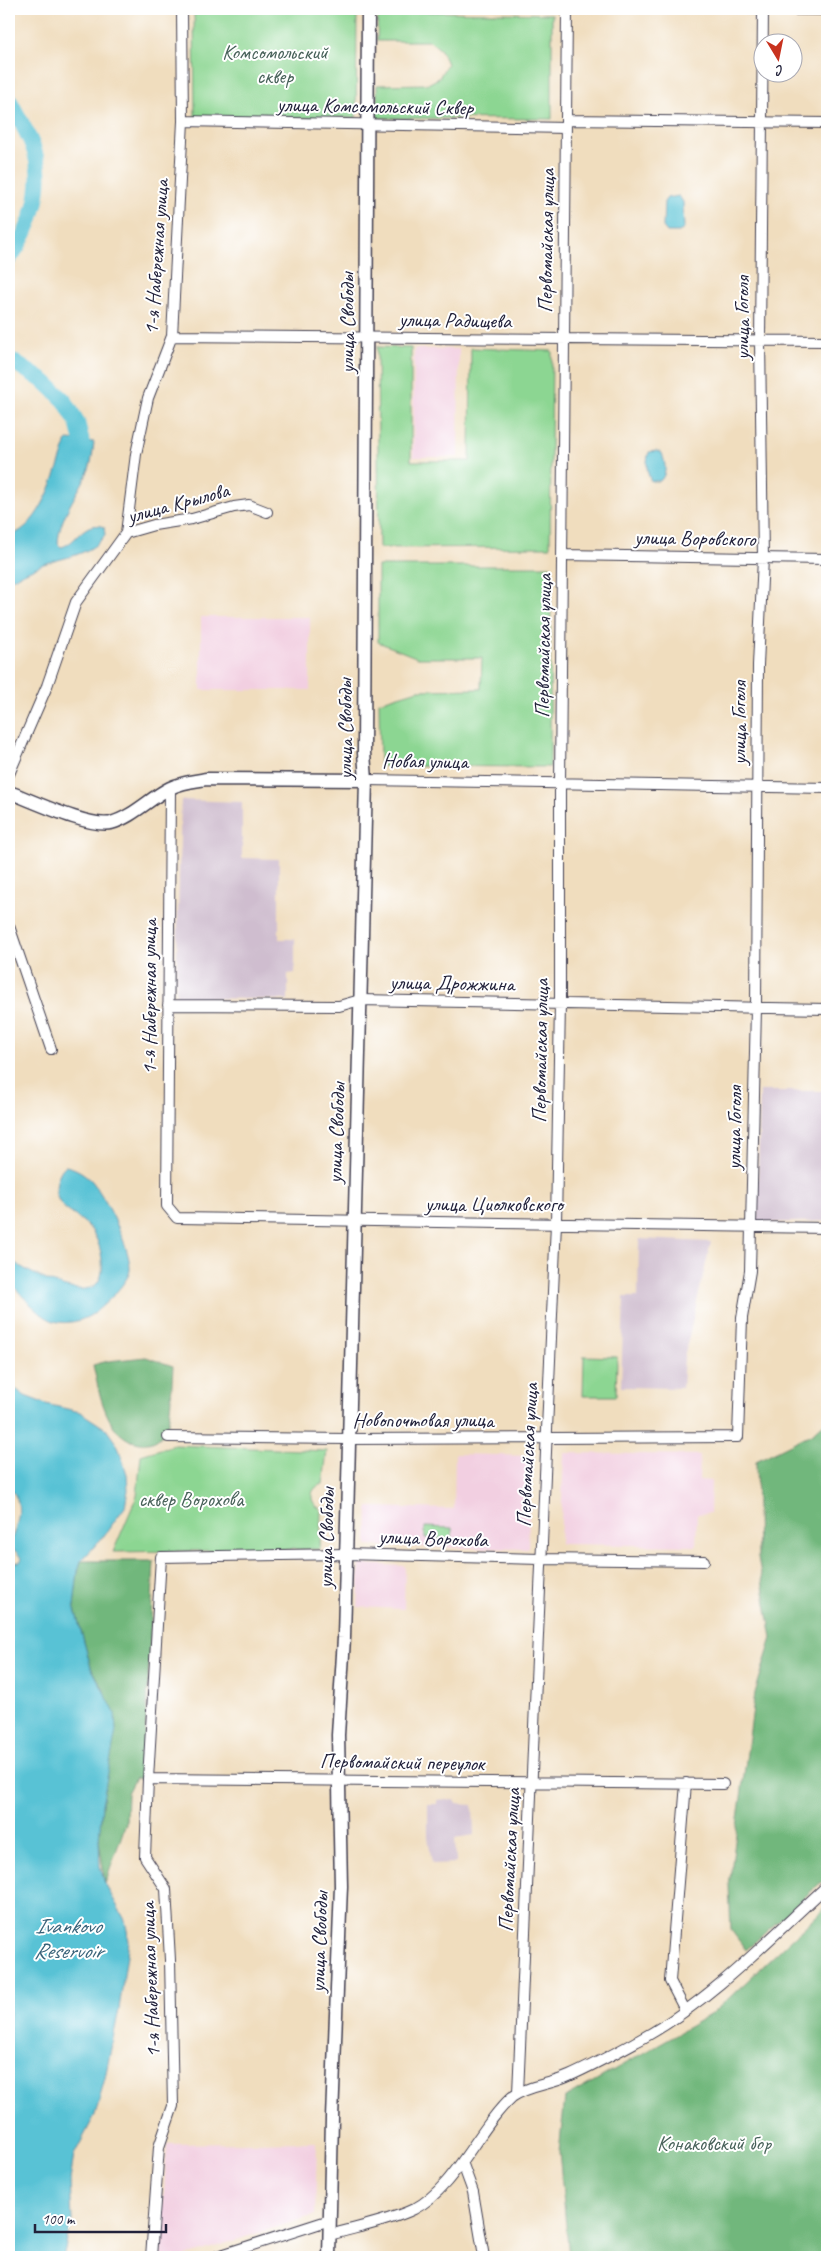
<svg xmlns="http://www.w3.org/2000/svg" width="836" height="2266" font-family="Caveat,sans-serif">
  <rect width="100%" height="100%" fill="#fff"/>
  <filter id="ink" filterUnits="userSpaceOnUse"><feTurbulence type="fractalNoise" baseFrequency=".02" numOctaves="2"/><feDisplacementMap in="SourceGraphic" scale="10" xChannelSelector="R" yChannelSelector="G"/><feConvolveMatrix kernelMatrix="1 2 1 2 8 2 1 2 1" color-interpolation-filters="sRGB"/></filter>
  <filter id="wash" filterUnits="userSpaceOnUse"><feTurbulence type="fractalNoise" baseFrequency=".0096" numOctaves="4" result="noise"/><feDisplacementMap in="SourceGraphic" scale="20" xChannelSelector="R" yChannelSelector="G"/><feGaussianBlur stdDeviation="1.12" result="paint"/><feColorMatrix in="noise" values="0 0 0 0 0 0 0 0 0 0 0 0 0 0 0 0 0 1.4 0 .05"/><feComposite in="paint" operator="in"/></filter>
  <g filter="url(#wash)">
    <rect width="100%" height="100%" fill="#f0ddbe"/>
    <path fill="#f2cfe1" d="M414,349H459L458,457H413Z
      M201,617H310V690H201Z
      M564,1453L700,1455L699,1480L711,1481L710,1513L697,1514L696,1546L560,1544Z
      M455,1454L531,1456L528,1549L367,1546L368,1507L454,1509Z
      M360,1564L405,1566L404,1609L358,1607Z
      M317,2142L315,2215L183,2257H160L167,2144Z"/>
    <path fill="#cfbdcf" d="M181,800L242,802V858L279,859V939H295V973L288,974V1000L176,997Z
      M760,1091H827V1221L757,1223Z
      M639,1239L711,1242L684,1357L682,1388L621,1387L624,1297H638Z
      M447,1799L456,1801V1804L473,1805L474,1835L455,1838L456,1863L432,1864L428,1836V1804H437V1800Z"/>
    <path fill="#8cd692" stroke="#577c66" d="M194,10L357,11L356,118H195Z
      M378,11L552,14V119L377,118V85L428,84L439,78L447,64L441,50L430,41H377Z
      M377,347L411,348V461H470L471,348L552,351L550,547L379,548Z
      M378,566H551L550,767L380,766L379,702L418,690L481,689L482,658H418L378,642Z
      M584,1356L617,1357L616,1396H583Z
      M174,1445L327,1451L323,1484C309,1487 308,1503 321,1509L320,1549L113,1552L137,1496L141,1455Z
      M425,1527L452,1528V1539L425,1538Z"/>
    <path fill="#71b77c" stroke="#4a6c5c" d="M146,1357L173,1366C172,1379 171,1423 165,1431C159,1441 151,1444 140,1443C106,1439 99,1391 93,1365L108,1361Z
      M827,1420V1877L746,1950L731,1930L729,1886L755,1693L772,1638L758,1557L756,1461L813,1433Z
      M81,1561H154L143,1780L135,1778L127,1793L126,1823L105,1884L99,1840L102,1804L107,1774L104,1690L91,1667L74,1606L78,1571Z
      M827,1906V2257H569L559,2151L565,2098L713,2013Z"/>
    <path fill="#59c2d5" stroke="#3e7288" d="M679,196L683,202L684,229L679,232H667L663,227L664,202L667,198Z
      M67,440L94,442C93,451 92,461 89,469C79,494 59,515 58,544L61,547C77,544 83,519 104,527L105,535C91,556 63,557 41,565C30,570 20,575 9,580V536C42,527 57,470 67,440Z
      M657,451L662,453C665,463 668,473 660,481H651C646,471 646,463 649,452Z
      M65,1166C74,1167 84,1173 91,1180C105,1196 131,1248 130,1270C129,1282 102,1308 91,1315C80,1322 63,1325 51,1320C37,1314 21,1293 9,1282V1259C26,1271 97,1313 102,1271C103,1260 101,1249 96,1238C88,1218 66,1215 59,1201C53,1191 57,1173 65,1166Z
      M9,1384L25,1396L46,1404L80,1412L106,1429L118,1446L127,1474L128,1490L125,1507L103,1537L81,1561L78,1571L74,1606L91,1667L115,1713L116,1731L102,1804L99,1840L100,1866L105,1884L125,1920L129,1941L119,2009L105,2078L95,2115L74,2155L70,2180L72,2220L63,2257H9V1563L20,1562L22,1558L12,1548L10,1542C18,1525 25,1502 9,1487Z"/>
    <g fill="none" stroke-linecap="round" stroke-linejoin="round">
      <path stroke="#59c2d5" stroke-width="16" d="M9,99C17,115 27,131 33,147C47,184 32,229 9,259
        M9,359L45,382L65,401L77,422L82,442L76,461"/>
    </g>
  </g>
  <g filter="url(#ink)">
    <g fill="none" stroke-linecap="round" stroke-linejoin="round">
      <g stroke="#413e4f" stroke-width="12">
        <path id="minor" d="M745,9L827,10
          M566,120L827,123
          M183,121L566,128
          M172,336L827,341
          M126,533L136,454L148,398L172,336L183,121L182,9
          M562,555L827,559
          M9,774L47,686L76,602L126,533L154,525L192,519L234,507L249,505L267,512
          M366,780L827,788
          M170,788L167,1206L177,1218L827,1228
          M9,926L51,1049
          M168,1005L339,1006L360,1000L827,1009
          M168,1437L348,1439L738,1437L742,1318L750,1271L756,1008L758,665L763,558L760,341L763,9
          M148,1779L723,1784
          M685,2010L670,1981L686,1783
          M518,2093L556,1223L560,1004V783L567,9
          M462,2162L473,2192L484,2257
          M330,2235C357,2227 387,2222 414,2209C455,2188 478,2128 512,2097C529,2085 550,2085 569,2076C594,2065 619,2051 643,2038C711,2000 770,1938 827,1886
          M151,2257L159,2147L173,2106L170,1960L166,1889L145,1857L148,1779L161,1557L346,1554L540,1559L704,1561
          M215,2257L330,2220"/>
      </g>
      <g stroke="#413e4f" stroke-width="15">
        <path id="major" d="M9,792C31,800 89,828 111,823C133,817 150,798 170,788C182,782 194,781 207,779L366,780
          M329,2257L332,2118L341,1886L338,1735L344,1638L366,780L364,753L368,9"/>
      </g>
      <use href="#minor" stroke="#fff" stroke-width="10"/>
      <use href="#major" stroke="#fff" stroke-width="12"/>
    </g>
  </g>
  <g text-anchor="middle" stroke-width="4" stroke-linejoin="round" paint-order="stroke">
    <g font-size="21" fill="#476159" stroke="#fff">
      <text x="275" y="59">Комсомольский<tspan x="275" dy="24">сквер</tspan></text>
      <text x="191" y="1506">сквер Ворохова</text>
      <text x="714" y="2150">Конаковский бор</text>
    </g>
    <g font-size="21" fill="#22223b" stroke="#fff">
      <text transform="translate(375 106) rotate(1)" y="7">улица Комсомольский Сквер</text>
      <text transform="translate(546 241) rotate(-89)" y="7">Первомайская улица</text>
      <text transform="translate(156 257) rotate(-86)" y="7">1-я Набережная улица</text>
      <text transform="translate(742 318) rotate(-90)" y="7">улица Гоголя</text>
      <text transform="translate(455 320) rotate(1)" y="7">улица Радищева</text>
      <text transform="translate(347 323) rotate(-90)" y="7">улица Свободы</text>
      <text transform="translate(178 503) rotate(-15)" y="7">улица Крылова</text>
      <text transform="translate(695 538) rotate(1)" y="7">улица Воровского</text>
      <text transform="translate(543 646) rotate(-89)" y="7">Первомайская улица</text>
      <text transform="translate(739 723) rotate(-90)" y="7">улица Гоголя</text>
      <text transform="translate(345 729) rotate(-90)" y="7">улица Свободы</text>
      <text transform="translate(425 761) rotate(1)" y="7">Новая улица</text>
      <text transform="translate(452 983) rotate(1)" y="7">улица Дрожжина</text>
      <text transform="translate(149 997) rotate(-90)" y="7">1-я Набережная улица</text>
      <text transform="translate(540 1051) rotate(-89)" y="7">Первомайская улица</text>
      <text transform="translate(734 1128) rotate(-89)" y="7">улица Гоголя</text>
      <text transform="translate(336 1133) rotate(-88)" y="7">улица Свободы</text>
      <text x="494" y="1211">улица Циолковского</text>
      <text x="423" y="1427">Новопочтовая улица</text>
      <text transform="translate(527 1455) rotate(-87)" y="7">Первомайская улица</text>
      <text transform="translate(326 1538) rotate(-89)" y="7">улица Свободы</text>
      <text transform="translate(433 1538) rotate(2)" y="7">улица Ворохова</text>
      <text transform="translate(402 1762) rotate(1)" y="7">Первомайский переулок</text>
      <text transform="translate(509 1860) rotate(-87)" y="7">Первомайская улица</text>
      <text transform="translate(319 1942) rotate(-88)" y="7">улица Свободы</text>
      <text transform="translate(150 1980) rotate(-92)" y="7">1-я Набережная улица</text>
    </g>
    <g font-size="22" font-style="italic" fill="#386279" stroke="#fff">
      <text x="68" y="1933">Ivankovo<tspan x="68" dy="25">Reservoir</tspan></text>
    </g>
  </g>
  <rect width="836" height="2266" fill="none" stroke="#fff" stroke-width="30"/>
  <g transform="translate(778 58) rotate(170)"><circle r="24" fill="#ffffff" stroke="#a7a7b1"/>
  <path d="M0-4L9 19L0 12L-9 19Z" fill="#c8321e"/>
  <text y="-8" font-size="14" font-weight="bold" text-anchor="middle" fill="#22223b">С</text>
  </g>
  <path d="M35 2224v8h131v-8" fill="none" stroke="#22223b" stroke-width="2.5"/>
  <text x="42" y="2224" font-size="15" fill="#22223b" stroke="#ffffff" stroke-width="4" paint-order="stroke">100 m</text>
</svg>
